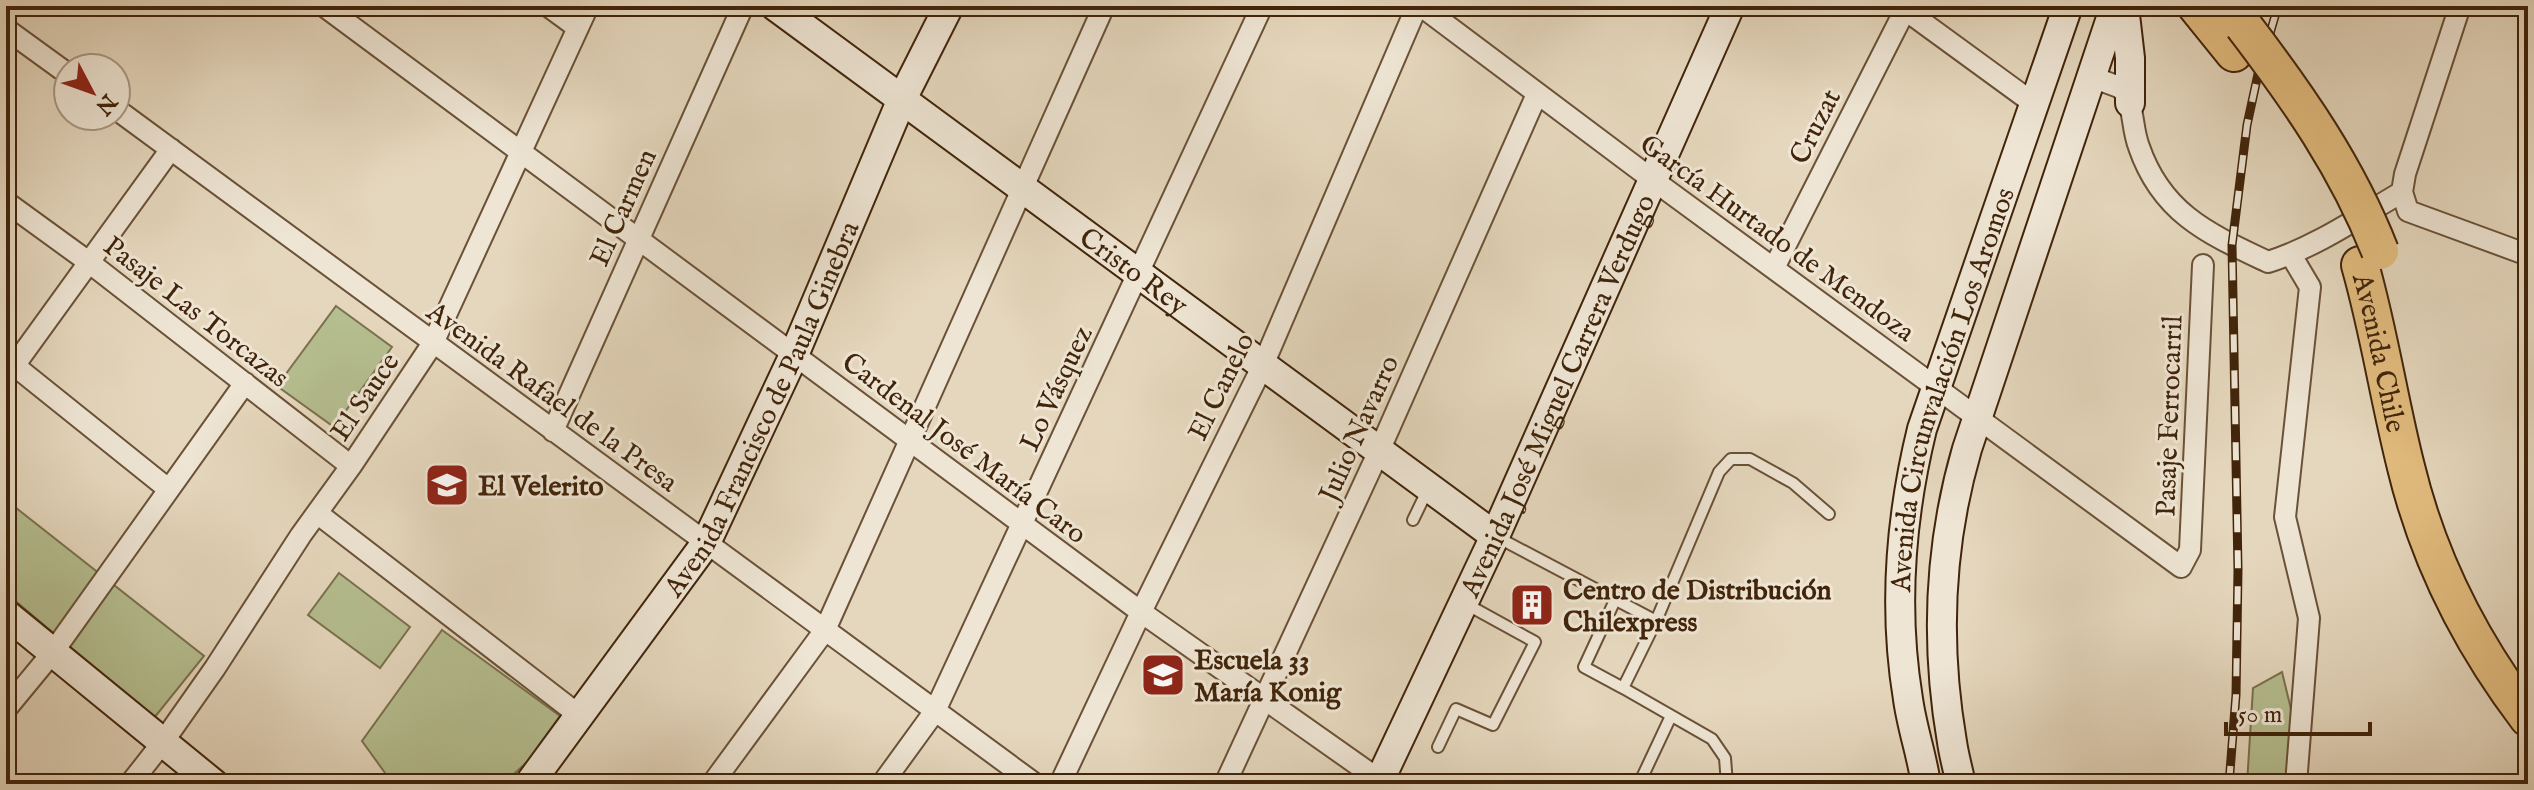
<svg xmlns="http://www.w3.org/2000/svg" width="2534" height="790" font-family="'IM FELL English',serif">
  <rect width="100%" height="100%" fill="#e5d7bd"/>
  <filter id="stains"><feTurbulence type="fractalNoise" baseFrequency=".0025" numOctaves="4"/><feColorMatrix values="0 0 0 0 .2 0 0 0 0 .09 0 0 0 0 .02 0 0 0 .5 -.17"/></filter>
  <radialGradient id="worn" r=".72"><stop offset=".6" stop-color="#630" stop-opacity="0"/><stop offset="1" stop-color="#630" stop-opacity=".3"/></radialGradient>
  <path fill="#b5be90" stroke="#7b714d" stroke-width="2" d="M336,306L392,347L334,427L277,386Z
    M6,500L204,656L154,718L6,593Z
    M339,573L410,627L380,668L308,615Z
    M442,630L560,716L527,762L503,784H393L362,741Z
    M2282,672L2309,784H2247L2253,688Z"/>
  <g fill="none" stroke-linecap="round" stroke-linejoin="round">
    <g stroke="#6a5137" stroke-width="14">
      <path id="lane" d="M1413,520L1428,489
        M1497,537L1656,621L1623,688L1712,739L1725,758L1727,784
        M1616,598L1584,667L1623,688
        M1656,621L1719,472L1731,459H1750L1793,483L1829,514
        M1438,747L1456,709L1493,725L1535,642L1466,604
        M1639,784L1671,716"/>
    </g>
    <g stroke="#6a5137" stroke-width="24">
      <path id="street" d="M324,6L1141,612L1385,784
        M548,6L578,28
        M1421,6L1653,180L2181,567L2190,550L2203,265
        M1900,6L2033,103
        M2460,6L2405,174L2402,192L2408,211L2528,255
        M6,29L68,74
        M2092,77L2119,87L2126,93C2134,110 2132,129 2139,147C2162,214 2209,234 2268,262C2316,247 2359,217 2402,192
        M116,109L1035,784
        M6,202L90,263L351,466
        M2291,255L2310,287L2285,517L2309,618L2296,784
        M1774,268L1905,10
        M15,366L167,488
        M6,377L171,149
        M553,431L743,6
        M317,513L580,716
        M6,709L53,652L245,383
        M130,784L163,742L215,668L301,535L351,466L433,343L588,6
        M712,784L825,630L1104,6
        M882,784L935,711L1262,6
        M1060,784L1141,612L1263,365L1417,6
        M1225,784L1379,451L1537,94"/>
    </g>
    <g stroke="#41240a" stroke-width="32">
      <g id="secondary">
        <path id="s1" d="M775,6L1495,536"/>
        <path d="M2124,6L2130,58V103"/>
        <path d="M6,614L214,784"/>
        <path id="s2" d="M529,784L706,543L794,355L902,99L949,6"/>
        <path id="s3" d="M1378,784L1495,536L1730,6"/>
        <path id="s4" d="M1926,784C1922,756 1912,728 1908,699C1893,608 1900,519 1922,429L2068,6"/>
        <path d="M1961,784C1958,770 1954,756 1952,742C1935,643 1939,545 1967,449L2115,6"/>
      </g>
    </g>
    <g stroke="#41240a" stroke-width="40">
      <g id="highway">
        <path d="M2196,6L2234,53"/>
        <path id="s5" d="M2360,265C2379,331 2389,400 2406,467C2428,558 2471,643 2528,718"/>
      </g>
    </g>
    <use href="#lane" stroke="#eee5d4" stroke-width="10"/>
    <use href="#street" stroke="#eee5d4" stroke-width="20"/>
    <use href="#secondary" stroke="#eee5d4" stroke-width="28"/>
    <use href="#highway" stroke="#e2bc7e" stroke-width="36"/>
    <g stroke="#41240a" stroke-width="9">
      <path id="rail" d="M2229,784L2236,695L2238,570L2232,245L2247,125L2258,74L2278,6"/>
    </g>
    <use href="#rail" stroke="#eee5d4" stroke-width="6" stroke-dasharray="18" stroke-linecap="butt"/>
    <g stroke="#41240a" stroke-width="40" stroke-linecap="butt">
      <path id="highway-bridge" d="M2243,25C2298,97 2347,167 2380,251"/>
    </g>
    <use href="#highway-bridge" stroke="#e2bc7e" stroke-width="36"/>
  </g>
  <defs>
    <g id="school-square" transform="scale(2.3)"><rect x="-9" y="-9" width="18" height="18" rx="4" fill="#8f2418" stroke="#eee5d4"/><path d="M0-5L7-2L0 1L-7-2ZM-4 1L0 2.5L4 1V4Q0 6-4 4Z" fill="#fff"/></g>
    <g id="building-square" transform="scale(2.3)"><rect x="-9" y="-9" width="18" height="18" rx="4" fill="#8f2418" stroke="#eee5d4"/><path d="M-4-6H4V6H1V3H-1V6H-4ZM-2.5-4.3h1.7v1.8h-1.7ZM.8-4.3h1.7v1.8H.8ZM-2.5-1h1.7V.8h-1.7ZM.8-1h1.7V.8H.8Z" fill="#fff"/></g>
  </defs>
  <g fill-rule="evenodd">
    <use href="#school-square" x="447" y="485"/>
    <use href="#building-square" x="1532" y="605"/>
    <use href="#school-square" x="1163" y="675"/>
  </g>
  <g text-anchor="middle" stroke-width="6" stroke-linejoin="round" paint-order="stroke">
    <g font-size="28" fill="#41240a" stroke="#eee5d4">
      <text transform="translate(1814 126) rotate(-63)" y="10">Cruzat</text>
      <text transform="translate(622 207) rotate(-66)" y="10">El Carmen</text>
      <text transform="translate(1778 237) rotate(36)" y="10">García Hurtado de Mendoza</text>
      <text dy="10" stroke="none"><textPath href="#s1" startOffset="446">Cristo Rey</textPath></text>
      <text transform="translate(197 311) rotate(38)" y="10">Pasaje Las Torcazas</text>
      <text dy="10" stroke="none"><textPath href="#s5" startOffset="90">Avenida Chile</textPath></text>
      <text transform="translate(1220 386) rotate(-64)" y="10">El Canelo</text>
      <text transform="translate(1055 388) rotate(-65)" y="10">Lo Vásquez</text>
      <text dy="10" stroke="none"><textPath href="#s4" startOffset="404">Avenida Circunvalación Los Aromos</textPath></text>
      <text transform="translate(364 396) rotate(-56)" y="10">El Sauce</text>
      <text transform="translate(553 396) rotate(36)" y="10">Avenida Rafael de la Presa</text>
      <text dy="10" stroke="none"><textPath href="#s3" startOffset="428">Avenida José Miguel Carrera Verdugo</textPath></text>
      <text dy="10" stroke="none"><textPath href="#s2" startOffset="444">Avenida Francisco de Paula Ginebra</textPath></text>
      <text transform="translate(2168 416) rotate(-88)" y="10">Pasaje Ferrocarril</text>
      <text transform="translate(1358 428) rotate(-66)" y="10">Julio Navarro</text>
      <text transform="translate(965 447) rotate(37)" y="10">Cardenal José María Caro</text>
    </g>
    <g font-size="28" font-weight="bold" fill="#41240a" stroke="#eee5d4" text-anchor="start">
      <text x="478" y="495">El Velerito</text>
      <text x="1563" y="599">Centro de Distribución<tspan x="1563" dy="32">Chilexpress</tspan></text>
      <text x="1194" y="669">Escuela 33<tspan x="1194" dy="32">María Konig</tspan></text>
    </g>
  </g>
  <rect width="2534" height="790" fill="none" stroke="#e5d7bd" stroke-width="32"/>
  <rect x="8" y="8" width="2518" height="774" fill="none" stroke="#41240a" stroke-width="4"/>
  <rect x="16" y="16" width="2502" height="758" fill="none" stroke="#41240a" stroke-width="2"/>
  <g transform="translate(92 92) rotate(131)"><circle r="38" fill="#eee5d4" stroke="#a99883" stroke-width="2"/>
  <path d="M0-6L14 30L0 20L-14 30Z" fill="#8f2418"/>
  <text y="-12" font-size="22" font-weight="bold" text-anchor="middle" fill="#41240a">N</text>
  </g>
  <path d="M2226 722v12h144v-12" fill="none" stroke="#41240a" stroke-width="4"/>
  <text x="2238" y="722" font-size="24" fill="#41240a" stroke="#eee5d4" stroke-width="6" paint-order="stroke">50 m</text>
  <rect width="100%" height="100%" filter="url(#stains)"/>
  <rect width="100%" height="100%" fill="url(#worn)"/>
</svg>
